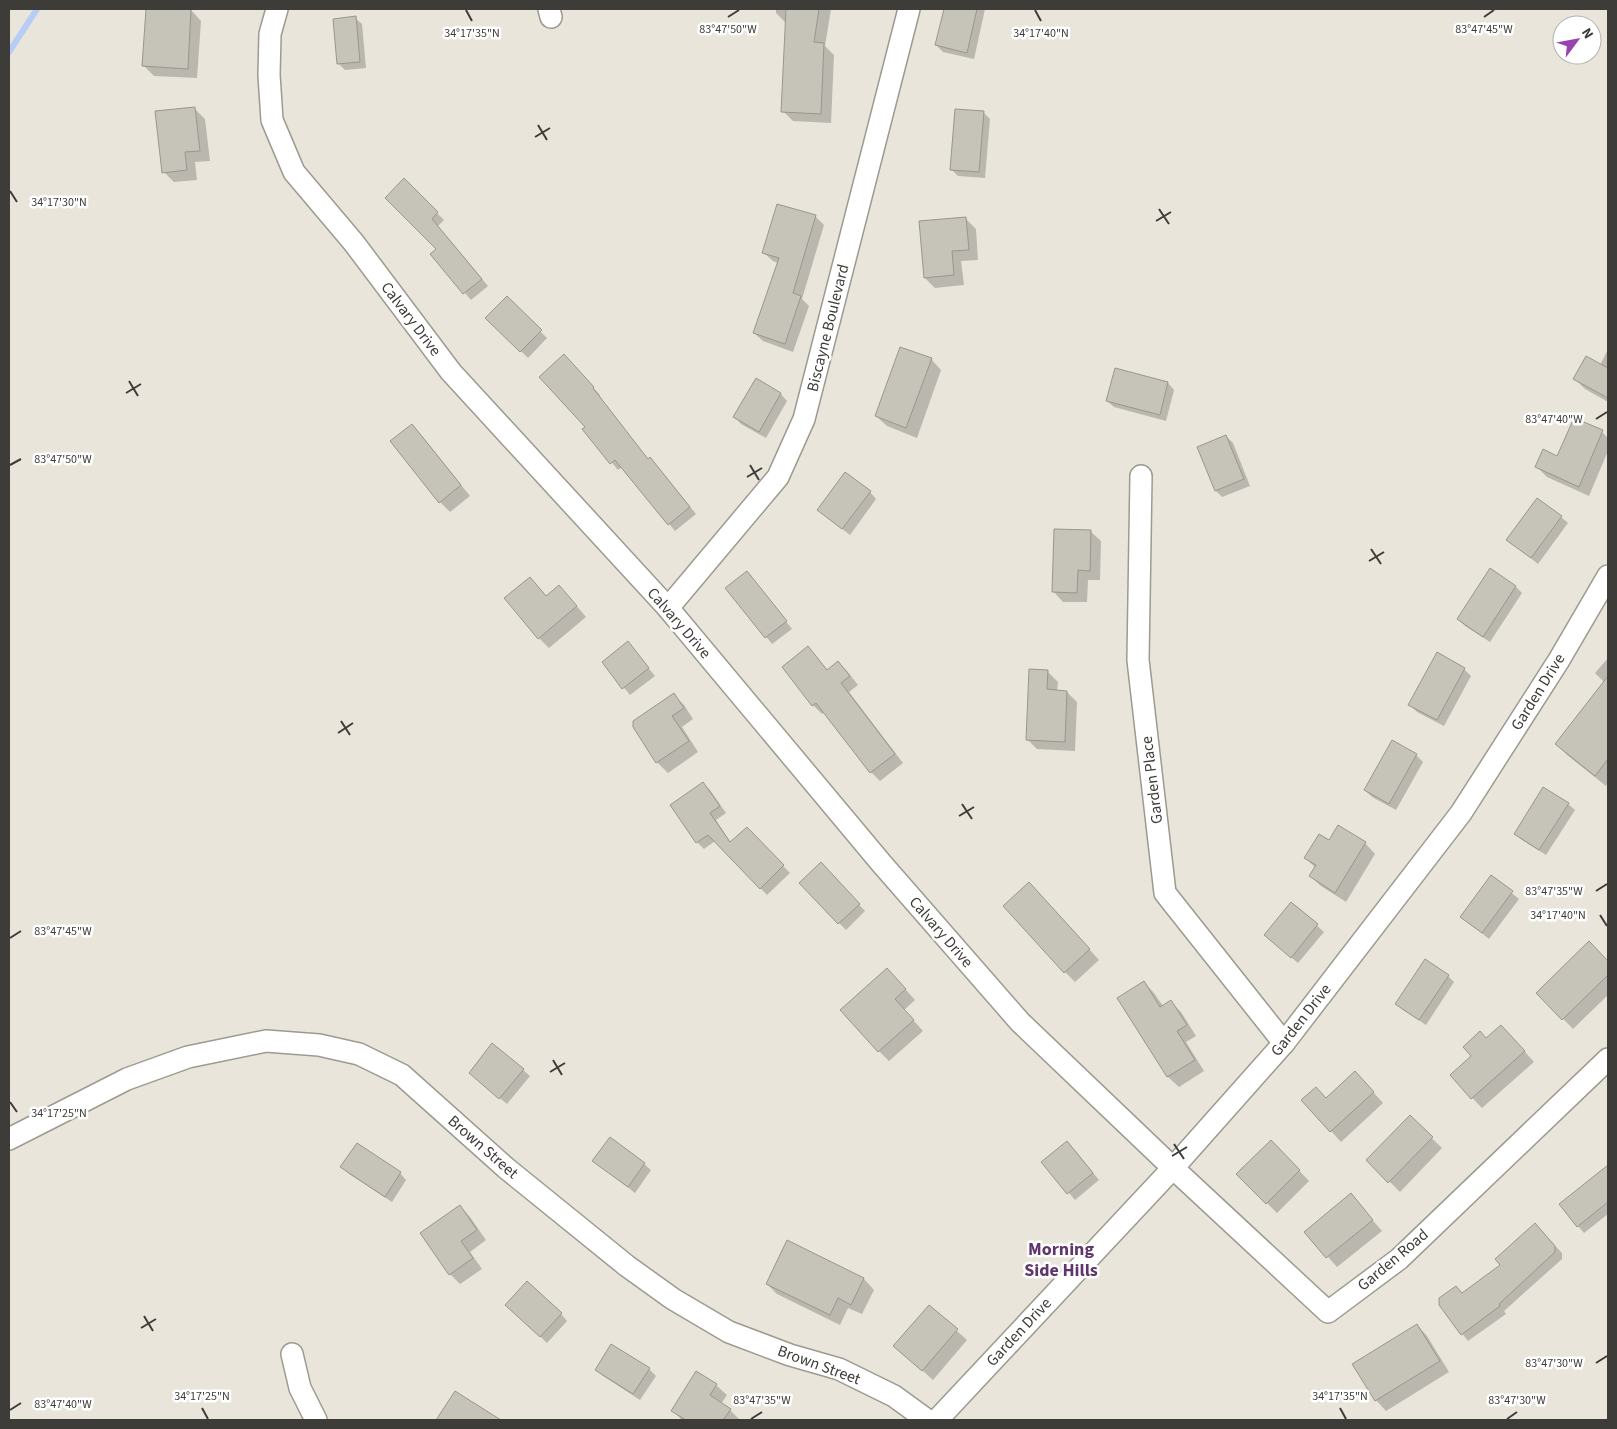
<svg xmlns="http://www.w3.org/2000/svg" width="1617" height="1429" viewBox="0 0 1617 1429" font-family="'Source Sans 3',sans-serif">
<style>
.shadow{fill:#0003}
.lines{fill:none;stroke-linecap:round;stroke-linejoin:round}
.stream{stroke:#b7cdf8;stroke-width:6}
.building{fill:#c6c3b8;stroke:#99968c}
.street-casing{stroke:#9d9a90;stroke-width:24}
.street{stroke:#fff;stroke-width:21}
.ticks{fill:none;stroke:#3e3c38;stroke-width:2}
.labels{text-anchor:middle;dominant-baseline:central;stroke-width:5;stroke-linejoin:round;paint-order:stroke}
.street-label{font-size:16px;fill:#3e3c38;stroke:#fff}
.neighbourhood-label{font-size:18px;font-weight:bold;fill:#5f356c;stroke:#fff}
.ticks-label{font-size:12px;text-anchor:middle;fill:#3e3c38;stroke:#fff;stroke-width:5;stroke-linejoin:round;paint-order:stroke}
</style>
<rect width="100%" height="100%" fill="#e9e5da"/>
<!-- shadow -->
<g class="shadow">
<path d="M147,9l44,1 10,11 -4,57 -43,-2 -11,-11z"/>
<path d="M776,9h55l-6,37 9,9 -3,68 -38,-2 -10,-10 3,-88 -10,-10z"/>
<path d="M945,9h40l-11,50 -31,-7 -7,-7z"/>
<path d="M355,18l7,6 4,44 -21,2 -7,-7z"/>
<path d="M194,108l11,11 5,42 -15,1 2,18 -23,2 -10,-10z"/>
<path d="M983,112l7,7 -5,59 -27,-2 -6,-6z"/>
<path d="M404,180l40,40 -6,6 50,60 -17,14 -39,-46 6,-5z"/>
<path d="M815,216l9,9 -22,74 7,7 -16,46 -30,-11 -9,-8 24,-70 -5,-2 -9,-8z"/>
<path d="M965,218l11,11 2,31 -17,1 3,24 -29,3 -10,-10z"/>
<path d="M507,298l40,40 -19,20 -41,-40z"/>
<path d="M1608,349v53l-23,-13 -10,-10 25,-14z"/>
<path d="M931,359l10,11 -24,68 -30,-12 -11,-10z"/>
<path d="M570,363l30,32 -1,1 49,64 8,5 40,49 -21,17 -53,-64 -4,3 -34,-41 2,-2z"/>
<path d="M756,380l25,14 6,7 -21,37 -25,-14 -6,-7z"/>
<path d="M1168,383l6,7 -8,31 -52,-14 -7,-6z"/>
<path d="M412,425l10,11 48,60 -20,16 -10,-10z"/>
<path d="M1602,432l6,6v13l-19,45 -42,-19 -10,-10z"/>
<path d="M1226,436l7,7 17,43 -28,11 -6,-6z"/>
<path d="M870,492l6,7 -26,36 -32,-25z"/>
<path d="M1561,517l7,6 -30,41 -30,-24z"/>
<path d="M1090,531l11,10 -1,39h-12l-1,22h-24l-10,-11z"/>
<path d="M530,578l17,19h22l17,20 -37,31 -10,-10z"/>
<path d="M753,579l39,50 -20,15 -45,-56z"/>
<path d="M1516,587l6,6 -32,49 -25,-16 -7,-7z"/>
<path d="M628,643l27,33 -25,19 -27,-33z"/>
<path d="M808,647l20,24 10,-8 9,8 11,14 -9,7 54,71 -23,18 -9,-9 -47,-60 -2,2 -9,-9 -30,-38z"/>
<path d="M1608,658v124l-2,4 -39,-31 -10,-11 48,-61 -10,-10z"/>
<path d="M1464,669l7,7 -27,50 -27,-14 -7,-7z"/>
<path d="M1047,671l11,11 -1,9 10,1 10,10 -2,49 -38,-2 -10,-10z"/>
<path d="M674,695l10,10 9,14 -11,8 16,25 -30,21 -11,-11 -23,-35z"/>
<path d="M1416,755l7,7 -27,48 -24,-13 -7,-7z"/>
<path d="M703,783l7,7 16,23 -10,7 15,23 15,-15 44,45 -23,22 -52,-54 -11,8 -7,-7z"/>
<path d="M1568,804l7,6 -29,45 -24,-15 -6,-6z"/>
<path d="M1338,827l27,16 10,11 -29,48 -25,-16 -11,-10 6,-8 -11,-10 24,-16z"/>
<path d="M821,864l44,47 -19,19 -45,-47z"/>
<path d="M1492,877l27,22 -30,40 -27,-22z"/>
<path d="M1039,894l60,66 -24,22 -10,-10z"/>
<path d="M1292,903l32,29 -26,31 -26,-22z"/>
<path d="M1589,943l19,19v33l-35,34 -35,-36z"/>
<path d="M1448,976l6,6 -28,43 -23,-15 -6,-6z"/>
<path d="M897,980l18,20 -11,10 19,21 -34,30 -10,-10z"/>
<path d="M1144,982l10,11 9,13 7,-5 11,11 15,24 -10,6 18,29 -25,16 -11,-10 -49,-79z"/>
<path d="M1511,1036l23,26 -52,46 -31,-32 22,-20 13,-17z"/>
<path d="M523,1070l7,6 -23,28 -30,-24z"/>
<path d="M1365,1083l18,20 -42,39 -38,-42 23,-1z"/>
<path d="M1410,1117l32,31 -42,44 -32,-32z"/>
<path d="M1271,1141l38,40 -32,32 -39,-39z"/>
<path d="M1074,1149l25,31 -24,20 -32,-38z"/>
<path d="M594,1161l50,3 7,6 -16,23z"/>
<path d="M342,1167l58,6 6,7 -14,22 -43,-28z"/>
<path d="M1607,1168l1,1v45l-24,19 -6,-7z"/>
<path d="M1351,1195l31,36 -45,36 -31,-35z"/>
<path d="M460,1206l10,11 16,23 -16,12 12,17 -22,15 -10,-10z"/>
<path d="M1542,1232l20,21v6l-58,52 2,3 -38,27 -28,-36 23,-11 39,-29z"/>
<path d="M787,1242l77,37 10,11 -12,24 -14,-6 -8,17 -63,-31 -10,-10z"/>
<path d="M929,1306l38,34 -34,40 -38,-34z"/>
<path d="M514,1311l47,3 6,7 -20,22z"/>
<path d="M1417,1325l10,11 22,36 -63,39 -10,-11 -22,-36z"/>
<path d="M649,1369l7,7 -16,24 -37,-24 -7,-6z"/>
<path d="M716,1385l11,10 -6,9 9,6 10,10h-58l-10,-10z"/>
<path d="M455,1393l43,27h-52l-6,-5z"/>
</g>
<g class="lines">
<!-- stream -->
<path class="stream" d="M9,52l28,-43"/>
</g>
<!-- building -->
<g class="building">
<path d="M146,9h45l-3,60 -46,-3z"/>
<path d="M786,9h33l-5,33 10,1 -3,71 -40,-2z"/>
<path d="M944,9h33l-10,44 -32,-8z"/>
<path d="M356,16l4,46 -23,2 -4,-45z"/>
<path d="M195,107l5,44 -15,1 2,18 -25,3 -7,-62z"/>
<path d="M955,109l29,2 -5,61 -29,-2z"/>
<path d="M404,178l34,34 -6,7 50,60 -19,15 -33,-40 6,-5 -51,-51z"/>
<path d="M777,204l39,11 -23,78 8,3 -16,48 -32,-11 26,-75 -17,-5z"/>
<path d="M966,217l3,33 -17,1 2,24 -30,3 -5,-57z"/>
<path d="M507,296l35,34 -22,22 -35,-34z"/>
<path d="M900,347l32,11 -26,70 -31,-12z"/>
<path d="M564,354l30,33 -1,1 55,71 2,-2 40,50 -22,18 -53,-65 -5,4 -28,-35 3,-2 -46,-50z"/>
<path d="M1586,356l22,12v30l-35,-19z"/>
<path d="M1115,368l53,14 -8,33 -54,-14z"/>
<path d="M756,378l25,15 -22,39 -26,-15z"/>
<path d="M1574,418l29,12 -24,57 -44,-20 8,-18 14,7z"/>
<path d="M412,424l49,61 -22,18 -49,-62z"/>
<path d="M1226,435l18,44 -29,12 -18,-44z"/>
<path d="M845,472l26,19 -29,38 -25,-19z"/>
<path d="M1537,498l25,18 -31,42 -25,-18z"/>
<path d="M1054,529l37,1 -1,41 -12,-1 -1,23 -25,-1z"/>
<path d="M1490,568l26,18 -33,51 -26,-18z"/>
<path d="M747,571l40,50 -22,17 -40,-50z"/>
<path d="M530,577l16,19 13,-11 18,21 -39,33 -34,-41z"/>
<path d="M628,641l21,27 -27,21 -20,-27z"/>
<path d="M808,646l19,24 11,-9 12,15 -9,7 54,71 -25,19 -54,-70 -4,3 -30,-39z"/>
<path d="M1437,652l28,16 -28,52 -29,-15z"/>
<path d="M1029,669l19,1 -1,19 20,2 -2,51 -39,-2z"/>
<path d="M1608,676v83l-13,17 -40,-32z"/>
<path d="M674,693l10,15 -12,8 17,25 -33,22 -23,-36v-6z"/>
<path d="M1392,740l25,14 -28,50 -25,-14z"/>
<path d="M703,782l17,24 -10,7 20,29 17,-15 37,38 -24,24 -52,-54 -12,8 -26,-38z"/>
<path d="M1543,787l26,16 -30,47 -25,-16z"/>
<path d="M1338,825l28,17 -31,51 -26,-17 7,-11 -12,-7 15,-24 10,6z"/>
<path d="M821,862l39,42 -22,20 -39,-41z"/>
<path d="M1491,875l22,16 -31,42 -22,-16z"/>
<path d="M1029,882l61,67 -26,24 -61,-67z"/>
<path d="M1291,902l27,22 -27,34 -27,-23z"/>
<path d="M1589,941l19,20v14l-46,45 -26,-27z"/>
<path d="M1425,959l24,16 -30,45 -24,-16z"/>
<path d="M887,968l19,21 -11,10 19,21 -36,32 -38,-42z"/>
<path d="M1144,981l16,26 11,-7 16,25 -10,6 18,29 -28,17 -50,-79z"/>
<path d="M1501,1025l24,26 -54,48 -21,-24 21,-19 -8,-9 17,-16 6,7z"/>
<path d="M492,1043l32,26 -25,30 -30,-26z"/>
<path d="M1355,1071l19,21 -44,40 -29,-32 15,-13 10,11z"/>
<path d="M1410,1115l23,22 -45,46 -22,-23z"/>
<path d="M610,1137l35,26 -17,24 -36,-26z"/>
<path d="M1271,1140l29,30 -34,34 -30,-30z"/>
<path d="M1067,1141l26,32 -26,21 -26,-32z"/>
<path d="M357,1143l44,29 -16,25 -45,-30z"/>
<path d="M1608,1165v37l-31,25 -18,-23z"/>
<path d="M1351,1193l22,27 -47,38 -22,-26z"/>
<path d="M460,1205l17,25 -16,11 12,17 -24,17 -29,-42z"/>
<path d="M1535,1223l20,23v6l-56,52 1,2 -39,29 -22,-30v-7l17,-12 6,7 38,-28 -5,-6z"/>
<path d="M787,1240l77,38 -13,27 -13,-7 -8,17 -64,-31z"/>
<path d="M527,1281l35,32 -22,24 -35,-32z"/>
<path d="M929,1305l29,24 -36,42 -29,-25z"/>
<path d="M1417,1324l23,37 -65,40 -23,-37z"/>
<path d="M611,1344l39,24 -17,26 -38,-24z"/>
<path d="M696,1371l21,13 -7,11 21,14 -8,11h-37l-15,-9z"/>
<path d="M455,1391l46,29h-65z"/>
</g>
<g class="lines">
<defs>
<g id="street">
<path d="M277,9l-7,25 -1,41 3,45 22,52 60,71 97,129 217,236 214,256 138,158 153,146 155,144 71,-53 209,-200"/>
<path d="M549,9l2,8"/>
<path d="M1141,476l-3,184 27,233 119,150"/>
<path d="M668,608l110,-131 26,-58 105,-410"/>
<path d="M9,1139l118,-60 61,-22 78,-16 53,4 40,9 43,21 104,93 121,98 46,33 56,33 61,23 49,14 55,27 33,24"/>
<path d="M292,1354l8,34 16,32"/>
<path d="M937,1420l236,-252 111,-125 177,-230 98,-153 49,-84"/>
</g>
</defs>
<!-- street casing -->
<use href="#street" class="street-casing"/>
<!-- street -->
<use href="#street" class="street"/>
</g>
<!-- ticks -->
<path class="ticks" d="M466,10l6,11M1035,10l6,11M728,17l11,-7M1484,17l10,-7M538,125l9,15M535,137l15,-9M10,191l7,11M1159,209l10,15M1156,221l15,-9M129,381l9,15M126,393l15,-9M1596,419l11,-7M10,465l11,-6M750,465l9,15M747,477l15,-9M1371,549l10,15M1369,561l15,-9M341,721l9,14M338,733l15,-10M962,804l10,15M959,816l15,-9M1596,891l11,-7M1600,915l7,11M10,938l11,-7M553,1060l9,15M550,1072l15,-9M10,1102l7,10M1174,1144l10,15M1172,1156l15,-9M144,1316l9,15M141,1328l15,-9M1596,1363l11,-7M202,1408l6,11M1340,1408l6,11M10,1410l11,-7M751,1419l11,-7M1507,1419l10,-7"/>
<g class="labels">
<!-- street labels -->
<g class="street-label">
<text transform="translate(411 319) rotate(53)">Calvary Drive</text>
<text transform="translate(828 328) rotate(-76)">Biscayne Boulevard</text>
<text transform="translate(679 623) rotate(49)">Calvary Drive</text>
<text transform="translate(1538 692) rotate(-58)">Garden Drive</text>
<text transform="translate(1152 780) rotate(-97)">Garden Place</text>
<text transform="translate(941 932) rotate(49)">Calvary Drive</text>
<text transform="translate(1301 1020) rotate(-52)">Garden Drive</text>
<text transform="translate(483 1147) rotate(41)">Brown Street</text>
<text transform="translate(1393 1260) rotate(-40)">Garden Road</text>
<text transform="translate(1019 1332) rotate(-47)">Garden Drive</text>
<text transform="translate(819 1365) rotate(20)">Brown Street</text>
</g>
<!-- neighbourhood labels -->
<g class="neighbourhood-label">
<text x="1061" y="1249">Morning<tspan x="1061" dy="21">Side Hills</tspan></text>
</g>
</g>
<g class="ticks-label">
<text x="728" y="33">83°47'50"W</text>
<text x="1484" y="33">83°47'45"W</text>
<text x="472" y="37">34°17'35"N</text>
<text x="1041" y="37">34°17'40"N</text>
<text x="59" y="206">34°17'30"N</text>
<text x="1554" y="423">83°47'40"W</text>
<text x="63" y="463">83°47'50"W</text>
<text x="1554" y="895">83°47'35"W</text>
<text x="1558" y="919">34°17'40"N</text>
<text x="63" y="935">83°47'45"W</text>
<text x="59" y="1117">34°17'25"N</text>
<text x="1554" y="1367">83°47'30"W</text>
<text x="202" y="1400">34°17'25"N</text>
<text x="1340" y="1400">34°17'35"N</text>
<text x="762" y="1404">83°47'35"W</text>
<text x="1517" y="1404">83°47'30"W</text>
<text x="63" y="1408">83°47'40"W</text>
</g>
<!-- border -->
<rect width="1617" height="1429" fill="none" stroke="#3e3c38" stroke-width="20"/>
<!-- north arrow -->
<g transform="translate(1577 40) rotate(58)"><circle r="24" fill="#ffffff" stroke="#b2b1af"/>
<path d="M0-4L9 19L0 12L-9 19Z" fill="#9843b0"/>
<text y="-8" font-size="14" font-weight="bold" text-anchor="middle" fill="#3e3c38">N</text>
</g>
</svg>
